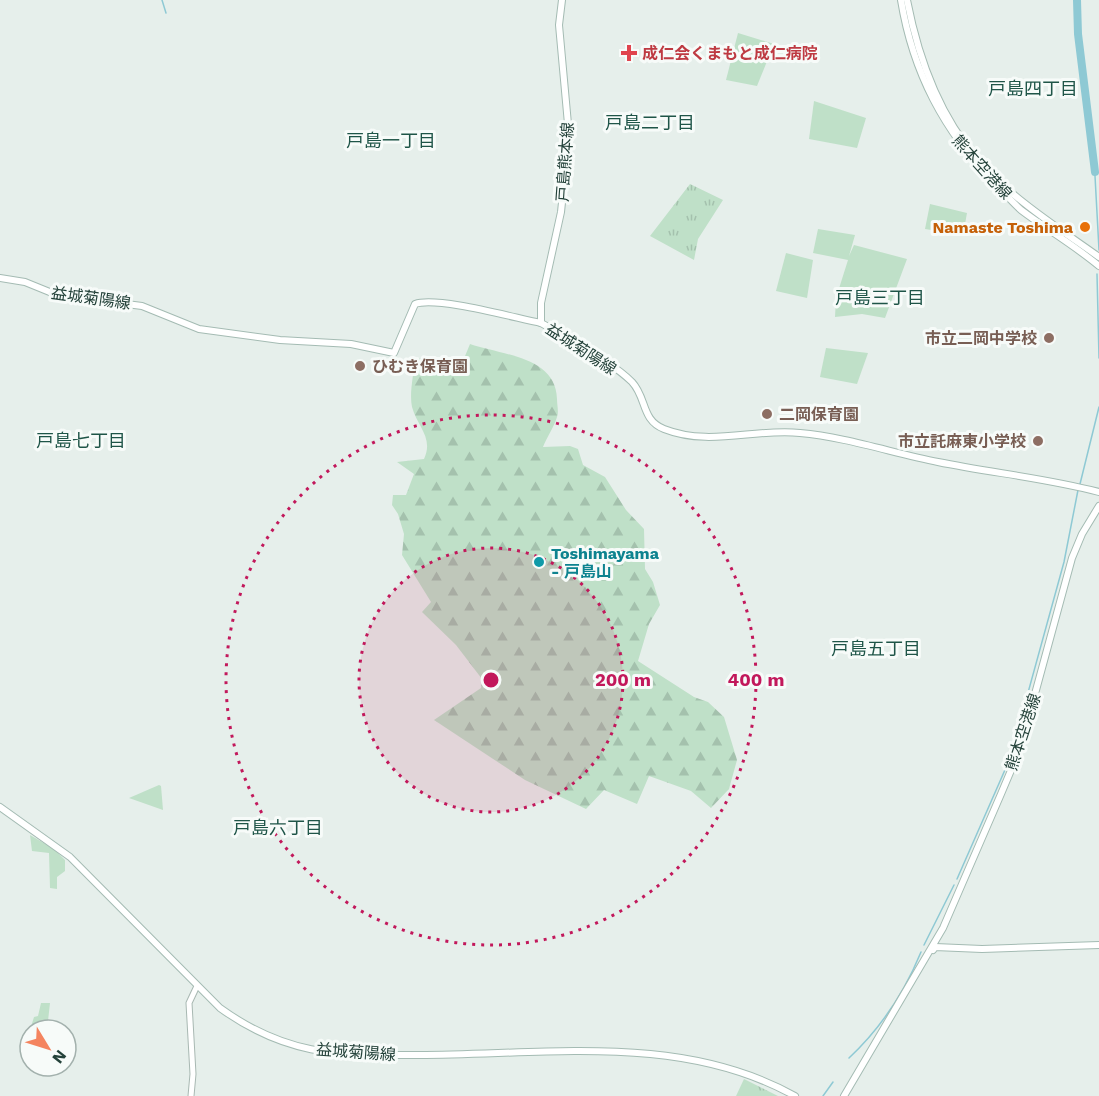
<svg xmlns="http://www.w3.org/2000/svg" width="1099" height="1096" viewBox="0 0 1099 1096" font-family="'Work Sans','Noto Sans JP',sans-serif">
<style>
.grass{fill:#bfe0c8}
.forest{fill:url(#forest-firs)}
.park{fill:url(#park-tufts)}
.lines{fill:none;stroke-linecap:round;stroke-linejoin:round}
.stream{stroke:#8ec9d4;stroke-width:1.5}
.river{stroke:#8ec9d4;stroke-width:8}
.tertiary-casing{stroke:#a8b8b2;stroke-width:7}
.secondary-casing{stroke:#a4bbb3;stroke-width:8}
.tertiary{stroke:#fff;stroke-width:5}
.secondary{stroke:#fff;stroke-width:6}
.ring{fill:none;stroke:#c2185b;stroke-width:3;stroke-dasharray:3 6}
.health-dot{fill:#e0444e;stroke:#f7fbf9;stroke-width:2}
.food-dot{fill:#e8710a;stroke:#f7fbf9;stroke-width:2}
.education-dot{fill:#8d6e63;stroke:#f7fbf9;stroke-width:2}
.culture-dot{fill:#0f9aa8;stroke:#f7fbf9;stroke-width:2}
.labels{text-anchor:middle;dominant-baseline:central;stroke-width:6;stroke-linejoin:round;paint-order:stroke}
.health-label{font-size:16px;font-weight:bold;fill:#be3a42;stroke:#f7fbf9;text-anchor:start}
.street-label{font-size:16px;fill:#24423a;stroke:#f7fbf9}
.food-label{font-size:16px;font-weight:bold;fill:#c56008;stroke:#f7fbf9;text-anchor:end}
.education-label{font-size:16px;font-weight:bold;fill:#785e54;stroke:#f7fbf9;text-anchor:end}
.culture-label{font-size:16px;font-weight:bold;fill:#0d838f;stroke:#f7fbf9;text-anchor:start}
.neighbourhood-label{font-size:18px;fill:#1f5548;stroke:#f7fbf9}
.centre{fill:#c2185b;stroke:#f7fbf9;stroke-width:3}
.ring-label{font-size:18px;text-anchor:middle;font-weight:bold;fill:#c2185b;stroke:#f7fbf9;stroke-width:6;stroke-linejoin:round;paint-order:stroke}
</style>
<defs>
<pattern id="forest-firs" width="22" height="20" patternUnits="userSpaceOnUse" patternTransform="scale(1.5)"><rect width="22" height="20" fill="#bfe0c8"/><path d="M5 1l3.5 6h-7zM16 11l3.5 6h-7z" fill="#a4c1ad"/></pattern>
<pattern id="park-tufts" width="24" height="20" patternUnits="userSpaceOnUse" patternTransform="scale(1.5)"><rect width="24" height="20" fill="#bfe0c8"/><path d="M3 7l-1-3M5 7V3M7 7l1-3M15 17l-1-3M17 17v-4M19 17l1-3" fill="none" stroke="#a4c1ad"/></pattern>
</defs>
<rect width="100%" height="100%" fill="#e6efeb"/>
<!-- grass -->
<g class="grass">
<path d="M738,33l36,11 -17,42 -31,-6z"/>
<path d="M814,101l52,17 -9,30 -48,-9z"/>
<path d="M930,204l37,9 -4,22 -38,-6z"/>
<path d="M818,229l37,6 -6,21 5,-11 53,14 -22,59 -23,-4 -27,3 1,-19 12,-38 -35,-7z"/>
<path d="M786,253l27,7 -6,38 -31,-7z"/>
<path d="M826,348l42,5 -11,31 -37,-7z"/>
<path d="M159,785l2,1 2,24 -34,-12z"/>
<path d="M30,835l24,14 11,11v11l-8,6v12l-7,-1 -1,-35 -17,-2z"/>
</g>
<!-- forest -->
<g class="forest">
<path d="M470,344c31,11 86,12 87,55 0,6 2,13 0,18 -3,10 -10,20 -14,30l27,-1 8,3 5,16 22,12 21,33 18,19 1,40 8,13 7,23 -11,19 -11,37 56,36 14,5 16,15 13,43 -8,29 -18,19 -20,-17 -42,-15 -12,28 -33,-14 -18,19 -61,-29 -91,-60 47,-32 1,-9 -26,-34 -34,-33 9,-10 -29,-47 2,-21 -6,-20 -6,-9 1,-10h13l8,-21 -17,-12 27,-3c10,-21 -7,-33 -12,-52 -3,-14 2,-34 3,-48l17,-2 26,16z"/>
<path d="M41,1003h9l-3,27h-17v17l-5,-1 9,-29 4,-1z"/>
</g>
<!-- park -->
<g class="park">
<path d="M690,184l33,16 -25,39 -4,21 -44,-24z"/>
<path d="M744,1079l34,17h-42z"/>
</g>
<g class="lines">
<!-- stream -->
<g class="stream">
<path d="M162,0l4,13"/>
<path d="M1095,176l4,74"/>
<path d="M1097,274l2,84"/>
<path d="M1080,484l19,-77"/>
<path d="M1010,758l54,-196 14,-72"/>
<path d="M957,879l51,-116"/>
<path d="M924,945l30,-60"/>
<path d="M849,1058c31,-29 56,-67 72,-106"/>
<path d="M823,1096l10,-14"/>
</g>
<!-- river -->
<path class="river" d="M1077,0l1,34 17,138"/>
<defs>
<path id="tertiary" d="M191,1096l2,-22 -4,-71 8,-17"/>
<g id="secondary">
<path d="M901,0c12,73 43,131 94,184 9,8 17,18 26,26 25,19 53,35 78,56"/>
<path d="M907,0c11,57 31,114 70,159 34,39 80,68 122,98"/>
<path d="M0,278l25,4 32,13 85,11 57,23 81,11 71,4 43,9 21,-49c22,-8 100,14 126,19l11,6c25,16 60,33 80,53 15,16 9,38 32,47 46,18 90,-1 136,4 45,4 93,20 138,29 54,11 108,16 161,30"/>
<path d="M541,323v-20l20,-91 8,-77 -10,-110 3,-25"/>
<path d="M0,807l70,50 150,151c68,49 118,47 199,47 125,0 261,-23 376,41"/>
<path d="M933,950l2,-3 47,2 117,-4"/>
<path d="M844,1096l99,-168 58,-134 19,-45 52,-191 10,-24 17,-28"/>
</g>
</defs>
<!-- tertiary casing -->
<use href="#tertiary" class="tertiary-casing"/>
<!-- secondary casing -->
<use href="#secondary" class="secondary-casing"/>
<!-- tertiary -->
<use href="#tertiary" class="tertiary"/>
<!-- secondary -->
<use href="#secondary" class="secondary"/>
</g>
<!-- distance rings -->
<circle cx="491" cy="680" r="132" fill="#c2185b" fill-opacity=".12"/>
<g class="ring">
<circle cx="491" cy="680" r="132"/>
<circle cx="491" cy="680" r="265"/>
</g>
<!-- markers -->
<path class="health-dot" d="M626 44h6v6h6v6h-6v6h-6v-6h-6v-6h6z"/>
<circle class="food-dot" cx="1085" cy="227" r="6"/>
<g class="education-dot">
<circle cx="1049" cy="338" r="6"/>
<circle cx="360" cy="366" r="6"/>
<circle cx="767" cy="414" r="6"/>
<circle cx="1038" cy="441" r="6"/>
</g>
<circle class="culture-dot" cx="539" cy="562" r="6"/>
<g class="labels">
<!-- health labels -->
<g class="health-label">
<text x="642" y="53">成仁会くまもと成仁病院</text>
</g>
<!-- street labels -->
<g class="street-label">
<text transform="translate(565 162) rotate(-86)">戸島熊本線</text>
<text transform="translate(982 167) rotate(48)">熊本空港線</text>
<text transform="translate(91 298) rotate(8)">益城菊陽線</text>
<text transform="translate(581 349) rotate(33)">益城菊陽線</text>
<text transform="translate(1023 732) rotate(-72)">熊本空港線</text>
<text transform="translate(356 1052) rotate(4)">益城菊陽線</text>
</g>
<!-- food labels -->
<g class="food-label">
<text x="1073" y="227">Namaste Toshima</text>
</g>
<!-- education labels -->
<g class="education-label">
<text x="1037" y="338">市立二岡中学校</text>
<text x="372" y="366" text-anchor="start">ひむき保育園</text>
<text x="779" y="414" text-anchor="start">二岡保育園</text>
<text x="1026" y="441">市立託麻東小学校</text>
</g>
<!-- culture labels -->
<g class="culture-label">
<text x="551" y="553">Toshimayama<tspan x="551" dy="18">- 戸島山</tspan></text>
</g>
<!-- neighbourhood labels -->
<g class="neighbourhood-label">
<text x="1033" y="88">戸島四丁目</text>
<text x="650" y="122">戸島二丁目</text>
<text x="391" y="140">戸島一丁目</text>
<text x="880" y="297">戸島三丁目</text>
<text x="81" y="440">戸島七丁目</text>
<text x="876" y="648">戸島五丁目</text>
<text x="278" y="827">戸島六丁目</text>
</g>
</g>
<circle cx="491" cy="680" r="9" class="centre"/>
<g class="ring-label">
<text x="623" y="686">200 m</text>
<text x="756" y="686">400 m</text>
</g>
<!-- north arrow -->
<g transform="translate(48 1048) rotate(128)"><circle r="28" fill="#f7fbf9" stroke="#a3b1ad" stroke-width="1.5"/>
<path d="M0-4.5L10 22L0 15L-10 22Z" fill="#f4845f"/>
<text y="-9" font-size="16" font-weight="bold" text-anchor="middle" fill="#24423a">N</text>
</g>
</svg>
